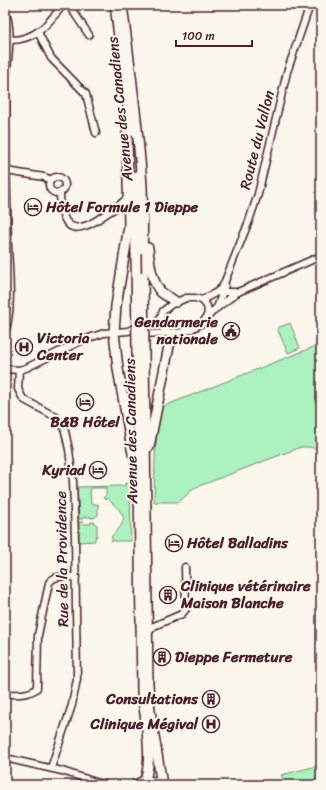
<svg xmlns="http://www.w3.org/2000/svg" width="326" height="790" viewBox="0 0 326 790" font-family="Sriracha,sans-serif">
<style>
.green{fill:#abf2be;stroke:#7a8874}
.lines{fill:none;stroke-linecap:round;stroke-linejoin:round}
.street-casing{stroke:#4a1f2b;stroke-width:9}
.primary-casing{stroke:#4a1f2b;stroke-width:12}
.street{stroke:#fbf7ec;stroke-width:6}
.primary{stroke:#fbf7ec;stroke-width:9}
.primary-bridge-casing{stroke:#4a1f2b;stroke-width:12;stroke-linecap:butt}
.primary-bridge{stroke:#fbf7ec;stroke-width:9}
.labels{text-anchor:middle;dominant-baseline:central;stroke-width:4;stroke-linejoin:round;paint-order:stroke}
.street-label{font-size:15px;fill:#4a1f2b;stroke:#fbf7ec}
.poi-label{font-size:15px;font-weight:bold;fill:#4a1f2b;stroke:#fbf7ec;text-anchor:start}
</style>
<rect width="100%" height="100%" fill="#fbf7ec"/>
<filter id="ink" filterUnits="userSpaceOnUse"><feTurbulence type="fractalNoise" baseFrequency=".025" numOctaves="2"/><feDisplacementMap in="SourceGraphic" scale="8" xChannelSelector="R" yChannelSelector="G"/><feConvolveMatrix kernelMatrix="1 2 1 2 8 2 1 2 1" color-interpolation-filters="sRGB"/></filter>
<g filter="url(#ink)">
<!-- green -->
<g class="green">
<path d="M290,323l10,25 -12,5 -11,-25z"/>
<path d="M321,344v106l-12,-3h-8l-107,41 -15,14h-25l1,-47 4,-47z"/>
<path d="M125,483l5,1 1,57h-20l2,-1 -2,-3c20,-20 14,-21 -4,-39l-2,2 -2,-2 3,-3v-7h-16l1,16h7v11l-4,3h-3v-1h-7l-1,2h-4l-2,-32 48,-1z"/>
<path d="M79,522h4l1,2h7v-2h3l3,3v11l-2,2v3l-16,1z"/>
<path d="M321,765v20h-35l-5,-10z"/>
</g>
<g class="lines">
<defs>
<g id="street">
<path d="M69,5l20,30"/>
<path d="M5,10c9,23 2,49 1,73 -1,55 1,109 2,164 1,22 5,66 -3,85"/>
<path d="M38,32l13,26 35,36 10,39"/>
<path d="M10,40c26,0 38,-16 53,-35"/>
<path d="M6,171l38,6 7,3"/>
<circle cx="57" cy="185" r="8"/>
<path d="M60,192c0,12 2,40 21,35 8,-1 18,-8 25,-13 8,-5 16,-10 22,-17"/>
<path d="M219,292h19"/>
<path d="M202,300l15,-8 6,-6 26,-65 9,-27 29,-122 23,-67"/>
<path d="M217,308l8,-23"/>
<path d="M205,320l3,-7 -1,-7 -5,-6 -7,-2h-9l-14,6 -9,7 -3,8 3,8 7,6h8l12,-3 12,-7 5,-5 7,-8 24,-18 83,-36"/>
<path d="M141,334l29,-1"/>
<path d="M5,369l14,1 7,-2 57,-28 21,-7 24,-2 6,-3 16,-1 5,-2 5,-6"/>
<path d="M19,370l-1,19 5,10 33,18 6,7 3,7 4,19 4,31 2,57 2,141 -5,26 -21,63"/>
<path d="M148,633l6,-7 28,-12 4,-5 -1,-42"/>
<path d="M5,694c11,0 23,2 32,-6l1,-53 11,-52c5,-9 18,-6 27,-6"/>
<path d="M5,758l57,13 43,14"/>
</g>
<g id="primary">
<path d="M115,5l16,126"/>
<path d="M122,5c8,60 16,120 20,181 1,30 0,61 1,91"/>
<path d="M131,126l-4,8 2,92 -13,80 -2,26 4,37 15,85"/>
<path d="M134,176l2,77"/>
<path d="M148,248c1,13 3,32 12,43 4,4 11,7 16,11"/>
<path d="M137,349l5,342c2,20 13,76 1,91"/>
<path d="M144,349l4,335 2,27 12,74"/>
<path d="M149,447l20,-101 5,-13"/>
<path d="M136,785c8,-5 16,-5 25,0"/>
</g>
</defs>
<!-- street casing -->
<use href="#street" class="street-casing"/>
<!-- primary casing -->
<use href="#primary" class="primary-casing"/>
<!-- street -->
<use href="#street" class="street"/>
<!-- primary -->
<use href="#primary" class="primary"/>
<defs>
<g id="primary-bridge">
<path d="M136,253l1,96"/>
<path d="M143,277l1,72"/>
</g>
</defs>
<!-- primary-bridge casing -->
<use href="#primary-bridge" class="primary-bridge-casing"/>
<!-- primary-bridge -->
<use href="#primary-bridge" class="primary-bridge"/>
</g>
</g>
<!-- icons -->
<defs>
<symbol id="hotel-ring" viewBox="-11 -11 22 22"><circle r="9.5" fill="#fbf7ec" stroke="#4a1f2b" stroke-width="1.5"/><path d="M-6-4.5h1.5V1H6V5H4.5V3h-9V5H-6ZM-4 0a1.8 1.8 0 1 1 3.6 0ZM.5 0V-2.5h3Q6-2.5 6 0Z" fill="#4a1f2b"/></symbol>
<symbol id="civic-ring" viewBox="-11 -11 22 22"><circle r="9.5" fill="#fbf7ec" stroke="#4a1f2b" stroke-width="1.5"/><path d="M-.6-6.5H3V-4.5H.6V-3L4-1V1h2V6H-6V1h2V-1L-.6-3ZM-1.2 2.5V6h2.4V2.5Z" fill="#4a1f2b"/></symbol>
<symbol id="hospital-ring" viewBox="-11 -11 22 22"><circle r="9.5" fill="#fbf7ec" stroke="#4a1f2b" stroke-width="1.5"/><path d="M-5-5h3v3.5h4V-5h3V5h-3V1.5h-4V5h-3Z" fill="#4a1f2b"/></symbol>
<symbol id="building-ring" viewBox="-11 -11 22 22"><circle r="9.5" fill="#fbf7ec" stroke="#4a1f2b" stroke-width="1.5"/><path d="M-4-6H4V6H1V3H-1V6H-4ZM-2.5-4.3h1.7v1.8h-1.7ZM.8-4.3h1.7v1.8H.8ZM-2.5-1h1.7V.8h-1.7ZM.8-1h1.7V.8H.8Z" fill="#4a1f2b"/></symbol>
</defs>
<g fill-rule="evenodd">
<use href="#hotel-ring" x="23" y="197" width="20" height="20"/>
<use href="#civic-ring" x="221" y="321" width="20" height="20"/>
<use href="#hospital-ring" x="14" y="337" width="20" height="20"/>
<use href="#hotel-ring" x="75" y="392" width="20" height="20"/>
<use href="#hotel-ring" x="88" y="460" width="20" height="20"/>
<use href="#hotel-ring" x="164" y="533" width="20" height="20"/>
<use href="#building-ring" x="158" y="585" width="20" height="20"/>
<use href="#building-ring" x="152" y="647" width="20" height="20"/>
<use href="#building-ring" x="201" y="689" width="20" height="20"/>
<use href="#hospital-ring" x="201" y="714" width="20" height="20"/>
</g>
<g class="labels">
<!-- street labels -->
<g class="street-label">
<text transform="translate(120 109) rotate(-96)">Avenue des Canadiens</text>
<text transform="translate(257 140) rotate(-76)">Route du Vallon</text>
<text transform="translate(131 431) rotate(-91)">Avenue des Canadiens</text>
<text transform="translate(62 559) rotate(-91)">Rue de la Providence</text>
</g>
<!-- poi labels -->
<g class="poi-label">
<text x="46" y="207">Hôtel Formule 1 Dieppe</text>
<text x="218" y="322" text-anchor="end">Gendarmerie<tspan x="218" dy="17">nationale</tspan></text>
<text x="37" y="338">Victoria<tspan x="37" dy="17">Center</tspan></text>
<text x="85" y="422" text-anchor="middle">B&amp;B Hôtel</text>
<text x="85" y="470" text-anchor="end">Kyriad</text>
<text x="187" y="543">Hôtel Balladins</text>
<text x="181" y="586">Clinique vétérinaire<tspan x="181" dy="17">Maison Blanche</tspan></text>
<text x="175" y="657">Dieppe Fermeture</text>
<text x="198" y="699" text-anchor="end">Consultations</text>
<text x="198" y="724" text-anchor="end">Clinique Mégival</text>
</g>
</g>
<!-- margin -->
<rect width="326" height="790" fill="none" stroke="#fbf7ec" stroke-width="20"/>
<rect x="10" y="10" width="306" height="770" fill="none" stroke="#4a1f2b" stroke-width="1.5" filter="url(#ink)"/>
<!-- scale -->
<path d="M176 40v6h76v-6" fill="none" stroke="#4a1f2b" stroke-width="2"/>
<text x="182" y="40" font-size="12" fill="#4a1f2b" stroke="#fbf7ec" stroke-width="3" paint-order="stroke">100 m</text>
</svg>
